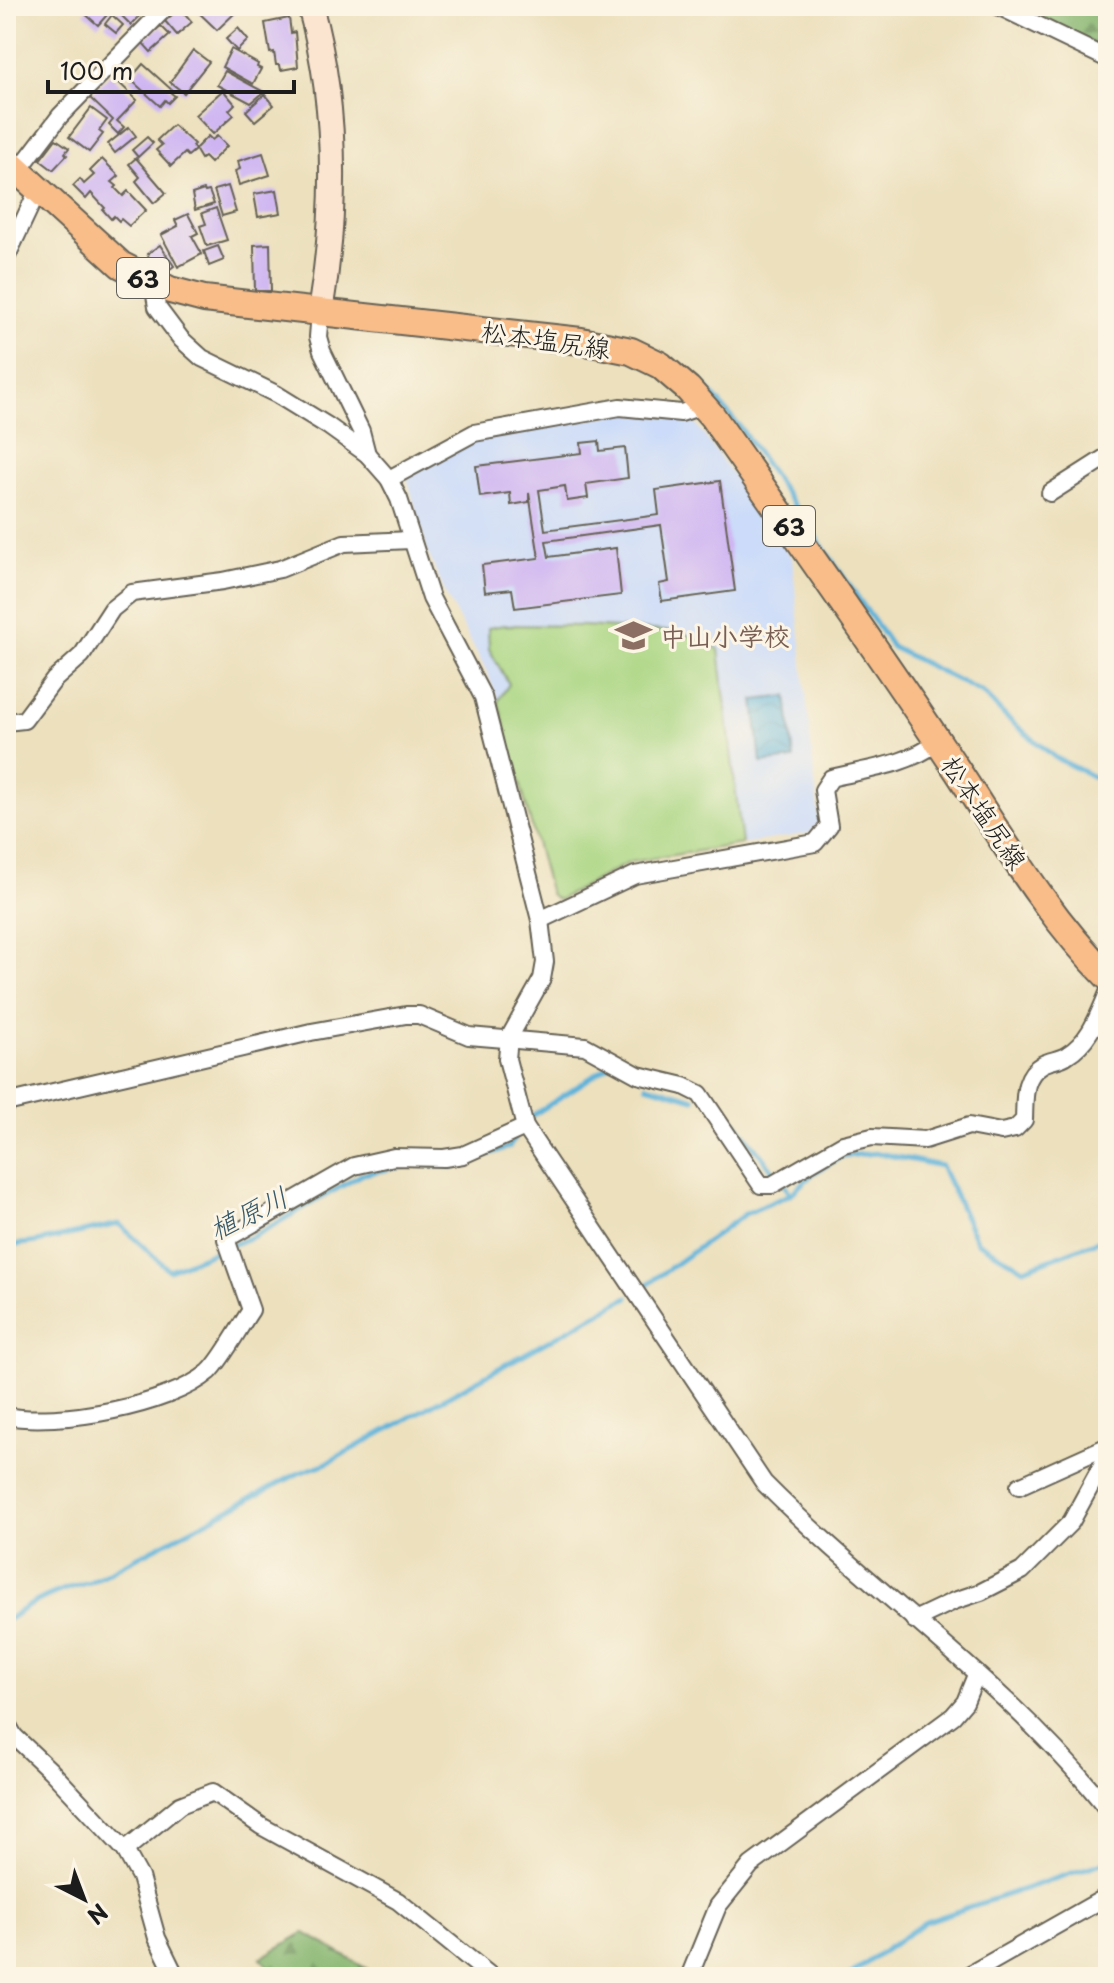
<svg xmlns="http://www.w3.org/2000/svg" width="1114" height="1983" viewBox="0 0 1114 1983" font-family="'Playpen Sans','Klee One',sans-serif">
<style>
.built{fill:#cbdbf9}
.forest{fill:url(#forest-firs);stroke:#516946;stroke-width:2}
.green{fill:#a9d581;stroke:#62784e;stroke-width:2}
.water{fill:url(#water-waves);stroke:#3c677a;stroke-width:2}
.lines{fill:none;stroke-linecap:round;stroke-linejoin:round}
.stream{stroke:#5db2d9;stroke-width:5}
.building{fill:#cdb4f3}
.street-casing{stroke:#656154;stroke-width:20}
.secondary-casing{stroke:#656154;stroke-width:28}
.primary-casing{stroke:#656154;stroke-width:30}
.street{stroke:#fff;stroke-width:16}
.secondary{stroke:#fce5d0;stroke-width:24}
.primary{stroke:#f8bd89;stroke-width:26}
.labels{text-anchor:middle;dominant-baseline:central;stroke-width:6;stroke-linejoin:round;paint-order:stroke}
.shield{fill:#fcf5e5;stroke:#5f5d58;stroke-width:2}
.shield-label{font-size:24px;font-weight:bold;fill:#1c1c1c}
.street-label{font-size:26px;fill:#1c1c1c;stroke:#fcf5e5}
.education-label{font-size:26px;font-weight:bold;fill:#785e54;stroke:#fcf5e5;text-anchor:start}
.water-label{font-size:28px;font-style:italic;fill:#365868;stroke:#fcf5e5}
</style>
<defs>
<pattern id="forest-firs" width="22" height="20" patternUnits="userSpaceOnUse" patternTransform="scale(2)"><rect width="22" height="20" fill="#86b66f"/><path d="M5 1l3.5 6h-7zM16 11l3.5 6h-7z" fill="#6d935a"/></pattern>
<pattern id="water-waves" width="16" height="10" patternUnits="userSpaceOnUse" patternTransform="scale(2)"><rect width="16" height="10" fill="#5db2d9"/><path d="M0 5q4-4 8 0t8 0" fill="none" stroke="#5098ba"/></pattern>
</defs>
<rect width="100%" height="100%" fill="#fcf5e5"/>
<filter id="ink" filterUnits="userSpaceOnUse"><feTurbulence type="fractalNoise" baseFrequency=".0125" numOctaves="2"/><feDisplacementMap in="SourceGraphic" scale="16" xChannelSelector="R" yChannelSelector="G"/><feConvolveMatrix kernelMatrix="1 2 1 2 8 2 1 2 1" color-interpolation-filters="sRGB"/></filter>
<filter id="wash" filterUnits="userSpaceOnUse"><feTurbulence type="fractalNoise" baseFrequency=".006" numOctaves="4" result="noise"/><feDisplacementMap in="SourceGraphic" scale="32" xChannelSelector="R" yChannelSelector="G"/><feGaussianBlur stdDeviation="1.8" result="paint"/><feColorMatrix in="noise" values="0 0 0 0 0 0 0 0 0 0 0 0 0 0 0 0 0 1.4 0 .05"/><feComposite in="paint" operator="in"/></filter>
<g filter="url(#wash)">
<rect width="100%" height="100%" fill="#ece0bd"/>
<!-- built -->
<path class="built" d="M623,413l70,7 99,138 27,264 -9,11 -180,29 -72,38 -8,-6 -52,-193 -10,-27 -41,-77 -19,-44 -22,-79 65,-34z"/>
<!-- forest -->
<g class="forest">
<path d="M1021,6h87v45l-12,-6z"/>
<path d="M304,1933h1l76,44h-104l-16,-19z"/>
</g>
<!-- green -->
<path class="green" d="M504,625l80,1 97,6 38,17 23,195 -112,18 -72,38 -8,-6 -52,-193 11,-17 -20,-35 -1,-21z"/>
<!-- water -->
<path class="water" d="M787,696l7,63 -33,4 -7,-63z"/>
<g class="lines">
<!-- stream -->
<g class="stream">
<path d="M699,379l40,47 153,221 91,46 24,25 49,40 52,26"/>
<path d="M647,1085l47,14"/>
<path d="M712,1103l10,2 69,89"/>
<path d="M532,1116l78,-51"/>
<path d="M419,1165l34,2 56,-20 5,-7"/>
<path d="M6,1246l31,-4 82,-18 50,46 85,-34 109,-62 46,-9"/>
<path d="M645,1286l100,-72 46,-20 24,-22 27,-16 36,-3 63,13 36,76 47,27 84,-32"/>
<path d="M6,1621c25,-19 53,-32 84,-39l209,-109 28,-10 301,-166"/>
<path d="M847,1977l78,-55 183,-61"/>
</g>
</g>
<g id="blocks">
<!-- building -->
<g class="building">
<path d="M90,6h25l-17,19 -14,-12z"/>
<path d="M119,6h13l9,9 -10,10 -16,-16z"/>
<path d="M192,6h39l5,6 -19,18z"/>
<path d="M180,8l12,14 -15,13 -12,-14z"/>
<path d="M112,15l11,10 -7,8 -11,-9z"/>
<path d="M289,18l2,15 4,-1 3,35 -17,3 -1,-5h-4l-2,-13 -4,1 -5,-30z"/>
<path d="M161,26l9,9 -19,17 -10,-11z"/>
<path d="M238,28l10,12 -11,11 -11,-12z"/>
<path d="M231,49l27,15 -1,3 4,2 -8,15 -31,-17z"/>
<path d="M193,50l16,12 -25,31 -14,-11z"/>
<path d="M143,64l30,27 -2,2 4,3 -7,7 -3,-3 -5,6 -30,-27z"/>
<path d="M225,71l39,21 -13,11 -34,-18z"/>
<path d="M110,74l27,26 -20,21 7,6 -6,7 -9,-9 4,-5 -24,-23z"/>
<path d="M223,90l12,14 -6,6 5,5 -21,19 -18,-19z"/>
<path d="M265,94l9,11 -19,16 -9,-10z"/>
<path d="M91,108l16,12 -8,11 4,3 -14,18 -20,-15z"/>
<path d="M173,125l21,19 -2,2 3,4 -7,6 -3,-3 -14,13 -15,-16 6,-5 -5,-5z"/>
<path d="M129,127l7,9 -21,17 -7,-9z"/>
<path d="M208,136l4,4 5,-4 10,10 -17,17 -6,-6 -3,2 -6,-10z"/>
<path d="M147,137l6,6 -15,14 -6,-7z"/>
<path d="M56,139l13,9 -4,5 2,2 -14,15 -13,-10z"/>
<path d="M263,153l7,22 -31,10 -4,-14 5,-2 -2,-8z"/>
<path d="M136,158l30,35 -12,10 -18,-22 4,-4 -11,-13z"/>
<path d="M102,159l17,17 -7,6 5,4 -2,2 8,8 5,-5 18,19 -17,16 -8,-7 -2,2 -5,-5 -3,3 -8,-9 2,-2 -14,-15 -5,6 -13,-13 7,-7 4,5 10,-9 -4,-4z"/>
<path d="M228,186l8,26 -14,4 -8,-26z"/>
<path d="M204,190l1,2 4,-1 5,13 -19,6 -3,-16z"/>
<path d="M277,190l4,23 -23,4 -4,-23z"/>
<path d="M216,208l11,32 -20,6 -7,-20 6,-2 -4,-11z"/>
<path d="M188,214l10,19 -6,3 10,18 -24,13 -17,-32 17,-9 -3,-6z"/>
<path d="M270,244l1,47h-16l-1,-46z"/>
<path d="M160,245l14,21 -8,6 -7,-12 -6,4 -6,-10z"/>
<path d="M218,246l6,14 -15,6 -5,-15z"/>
<path d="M599,441l1,10 25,-3 3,30 -42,6 2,14 -21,3 -2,-15 -26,4 6,40 114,-15 -3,-25 64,-9 15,110 -73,10 -3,-17 10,-2 -8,-57 -115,16 3,16 67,-9 5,47 -106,13 -3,-19 -27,3 -3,-27 57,-7 -10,-65v9l-18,3 -1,-12 -30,4 -4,-31 106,-13 -1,-10z"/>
</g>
</g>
</g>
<g filter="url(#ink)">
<use href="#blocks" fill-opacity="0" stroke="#656154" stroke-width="2"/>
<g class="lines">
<defs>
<g id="street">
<path d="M998,6l110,53"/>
<path d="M19,170l41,-54 107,-110"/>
<path d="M6,258l33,-70"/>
<path d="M153,283l4,24 24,32 21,19 74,36 52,32 39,28 22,25 10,20 32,99 52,99 57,223 5,42 -3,17 -33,59 -2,21 18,68 239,356c111,112 247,203 344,327"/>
<path d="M320,312l-2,25 4,14 39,80 6,23"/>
<path d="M389,479l85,-46 146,-26 61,6 21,-7"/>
<path d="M1050,493l58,-37"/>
<path d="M6,722l18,-2 30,-40 28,-25 30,-46 20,-16 91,-12 57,-12 64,-26 67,-3"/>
<path d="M540,920l95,-45 180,-32 14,-17 -6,-36 8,-12c36,-9 77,-13 107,-36"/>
<path d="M6,1103l305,-71 95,-17h13l50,21 116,10 53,29 46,11 16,8 61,91h11l71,-41 29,-7 53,3 44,-14 32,6 14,-3 9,-9c1,-21 -2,-44 19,-56 8,-4 17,-4 24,-9 23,-14 31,-39 41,-62"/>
<path d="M6,1416c52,10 163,-10 203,-44 13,-12 31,-46 42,-62l-25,-71 128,-73 40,-9 50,1 19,-3 62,-28"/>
<path d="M1019,1486l89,-40"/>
<path d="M914,1620l40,-19 27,-9 41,-21 49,-49 37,-68"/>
<path d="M6,1722l8,14 37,35 74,79 15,27 17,61 19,39"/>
<path d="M125,1850l55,-45 33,-13 48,34 137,75 94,76"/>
<path d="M689,1977l29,-71 33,-41 202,-149 12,-14 11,-27"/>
<path d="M965,1977l143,-81"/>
</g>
<path id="secondary" d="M310,6c28,100 27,205 10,306"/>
<path id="primary" d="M6,160l115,105 49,25 34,9 377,42 50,10 29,14 28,24 24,27c77,110 155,219 229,330 53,78 100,164 167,231"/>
</defs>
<!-- street casing -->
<use href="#street" class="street-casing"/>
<!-- secondary casing -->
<use href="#secondary" class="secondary-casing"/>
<!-- primary casing -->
<use href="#primary" class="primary-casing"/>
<!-- street -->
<use href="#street" class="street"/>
<!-- secondary -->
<use href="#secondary" class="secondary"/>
<!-- primary -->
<use href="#primary" class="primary"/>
</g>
</g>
<!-- icons -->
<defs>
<symbol id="school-bare" viewBox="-9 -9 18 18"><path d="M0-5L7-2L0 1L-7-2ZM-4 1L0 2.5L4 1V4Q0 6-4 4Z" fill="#8d6e63" stroke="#fcf5e5" stroke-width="2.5" paint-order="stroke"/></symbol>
</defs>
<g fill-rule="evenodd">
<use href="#school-bare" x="608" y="610" width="51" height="51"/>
</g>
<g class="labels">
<!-- shield labels -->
<g class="shield">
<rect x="117" y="258" width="52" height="40" rx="6"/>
<rect x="763" y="506" width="52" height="40" rx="6"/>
</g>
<g class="shield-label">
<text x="143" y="278">63</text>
<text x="789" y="526">63</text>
</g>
<!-- street labels -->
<g class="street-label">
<text transform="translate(546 339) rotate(8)">松本塩尻線</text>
<text transform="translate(985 812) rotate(56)">松本塩尻線</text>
</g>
<!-- education labels -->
<g class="education-label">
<text x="660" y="635">中山小学校</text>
</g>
<!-- water labels -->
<g class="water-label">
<text transform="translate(248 1212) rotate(-26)">植原川</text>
</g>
</g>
<!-- margin -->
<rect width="1114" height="1983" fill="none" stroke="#fcf5e5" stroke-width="32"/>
<!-- north arrow -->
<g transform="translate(84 1899) rotate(138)" stroke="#fcf5e5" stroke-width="6" paint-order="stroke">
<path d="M0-6L14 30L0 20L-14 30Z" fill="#1c1c1c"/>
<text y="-12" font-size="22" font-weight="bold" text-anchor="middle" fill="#1c1c1c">N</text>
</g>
<!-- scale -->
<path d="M48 80v12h246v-12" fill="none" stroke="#1c1c1c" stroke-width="4"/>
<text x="60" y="80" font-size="24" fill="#1c1c1c" stroke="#fcf5e5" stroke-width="6" paint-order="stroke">100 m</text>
</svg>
